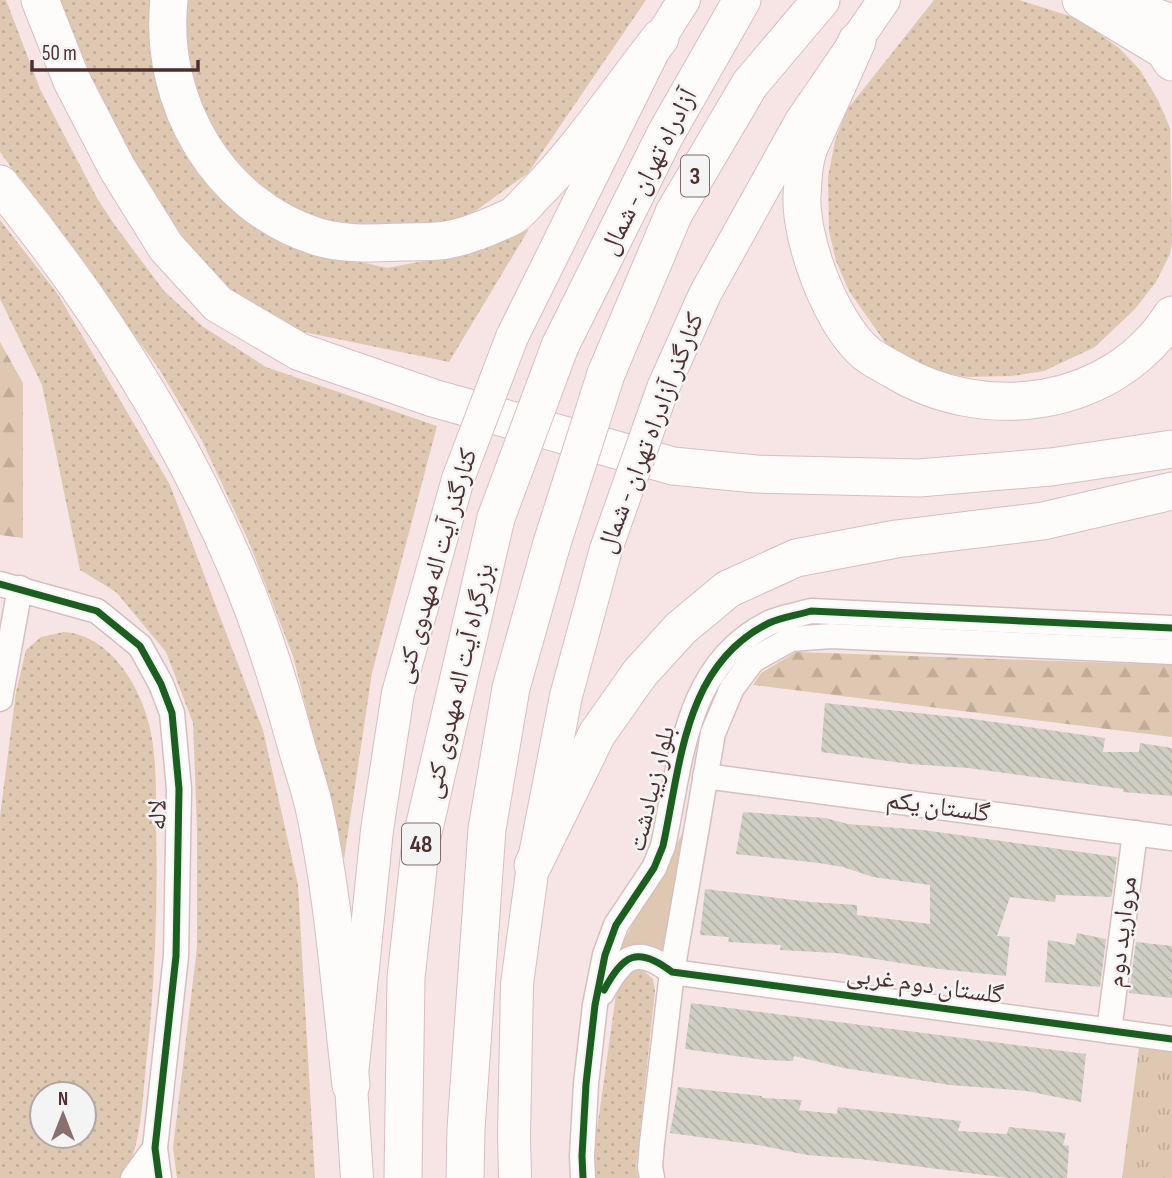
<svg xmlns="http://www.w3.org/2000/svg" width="1172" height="1178" viewBox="0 0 1172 1178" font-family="'Sofia Sans Condensed','Noto Naskh Arabic',sans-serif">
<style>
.grass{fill:url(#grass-dots);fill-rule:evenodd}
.forest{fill:url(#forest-firs)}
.park{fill:url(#park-tufts)}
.garden{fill:#dfc8b1}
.building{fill:url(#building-back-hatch)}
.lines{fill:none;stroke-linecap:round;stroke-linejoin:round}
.minor-casing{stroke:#d6bfc0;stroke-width:27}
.major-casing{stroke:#d6bfc0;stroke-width:34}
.highway-casing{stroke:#d6bfc0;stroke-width:39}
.minor{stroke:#fefbfb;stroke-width:24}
.major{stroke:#fefbfb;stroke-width:32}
.highway{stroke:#fefbfb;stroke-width:37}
.major-bridge-casing{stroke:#d6bfc0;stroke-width:34;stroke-linecap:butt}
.highway-bridge-casing{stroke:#d6bfc0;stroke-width:39;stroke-linecap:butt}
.major-bridge{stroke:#fefbfb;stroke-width:32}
.highway-bridge{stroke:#fefbfb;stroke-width:37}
.cycleway-casing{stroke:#f4f4f4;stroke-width:11}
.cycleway{stroke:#1b5e20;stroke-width:7}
.labels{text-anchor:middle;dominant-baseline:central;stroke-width:5;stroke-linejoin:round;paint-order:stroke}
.shield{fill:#f4f4f4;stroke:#806a6a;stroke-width:2}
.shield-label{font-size:24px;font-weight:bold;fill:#4e2f2f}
.street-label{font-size:26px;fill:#4e2f2f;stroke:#f4f4f4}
</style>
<defs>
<pattern id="grass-dots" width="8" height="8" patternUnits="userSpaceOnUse" patternTransform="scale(1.75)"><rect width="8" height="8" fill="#dfc8b1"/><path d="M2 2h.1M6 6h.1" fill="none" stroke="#c1ac99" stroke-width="1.8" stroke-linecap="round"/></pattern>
<pattern id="forest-firs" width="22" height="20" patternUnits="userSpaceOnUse" patternTransform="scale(1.75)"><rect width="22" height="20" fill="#dfc8b1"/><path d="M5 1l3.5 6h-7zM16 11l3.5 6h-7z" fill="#c1ac99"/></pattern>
<pattern id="park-tufts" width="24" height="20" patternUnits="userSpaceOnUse" patternTransform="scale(1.75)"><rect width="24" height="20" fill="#dfc8b1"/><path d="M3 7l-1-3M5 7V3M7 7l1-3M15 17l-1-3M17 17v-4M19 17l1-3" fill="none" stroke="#c1ac99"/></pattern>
<pattern id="building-back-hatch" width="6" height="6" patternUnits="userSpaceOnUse" patternTransform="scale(1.75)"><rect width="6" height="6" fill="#cecec3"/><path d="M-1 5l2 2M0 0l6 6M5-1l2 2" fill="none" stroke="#b3b1a8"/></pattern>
</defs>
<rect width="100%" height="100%" fill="#f7e5e5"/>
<!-- grass -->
<g class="grass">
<path d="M0,0h6l34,89 57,109 17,26 50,67 38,35 64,41 171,59 -65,247 -28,186 -51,-203 -44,-114 -48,-103 -42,-70 -159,-217z"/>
<path d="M48,0h110l17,125 40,69 45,33 67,27 60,14 89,-17 53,-22 -80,133 -170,-35 -48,-31 -81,-95z"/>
<path d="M181,0h465l-118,173 -58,42 -39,15 -96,1 -82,-37 -59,-80z"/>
<path d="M934,0h85l60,19 40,29 21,22 18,30 12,28 2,114 -2,12 -14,28 -21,27 -40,38 -51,24 -32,5 -44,1 -30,-5 -49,-24 -40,-57 -13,-30 -7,-30 -1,-54 7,-36 11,-30z"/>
<path d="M0,220l57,73 113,192 93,245 35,155 17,293h-138l-4,-30 24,-201v-117l-4,-107 -27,-71 -50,-60 -36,-22 -38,-185 -42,-86z"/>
<path d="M64,632c45,3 75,52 85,92 8,33 7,68 7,101 2,80 -1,160 -10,240 -3,29 -4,61 -13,90 -3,7 -8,16 -13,23h-120v-362l16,-124 10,-42 15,-13zM42,1094h42v42h-42z"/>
<path d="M640,968l13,11 2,12 -19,177 2,10h-43l-2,-20 24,-171 10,-16z"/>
</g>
<!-- forest -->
<g class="forest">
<path d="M0,342l23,41v155l-23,-3z"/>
<path d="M796,652l376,13v72l-419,-52 8,-12z"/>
</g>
<!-- park -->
<path class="park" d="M1141,1033l31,4v141h-50z"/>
<!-- garden -->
<path class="garden" d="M685,829l-18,131 -49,-9z"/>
<!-- building -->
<g class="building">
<path d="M825,703l148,16 132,19 -2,14h36l1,-9 32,5v48l-49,-4v-3l-155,-21 -58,-4 -89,-12z"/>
<path d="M743,812l82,6 23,6 75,6 194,27 -5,37 -1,3 -55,-2 -1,7 -45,-5 -13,39 13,1 -4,39 -67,-7 -103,-16 -56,-3 1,-5 -53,-3 1,-5 -29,-2 5,-46 105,13 47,3v10l73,9v-39l-57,-8 -30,-10 -24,-4 -83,-9z"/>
<path d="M1077,933l29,6 -6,48 -55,-5 3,-42 27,5z"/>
<path d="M1136,942l36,4v52l-43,-5z"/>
<path d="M691,1003l395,51 -5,48 -54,-11 -77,-6 -106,-17 -50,-12 -1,5 -29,-1 -79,-11z"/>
<path d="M678,1087l84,9v2l40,2 -3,10 38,4 1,-7 123,14 -3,10 49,3 2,-7 57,6 -3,12 6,1 -2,32h-59l-148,-19 -53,-4 -49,-10 -88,-12z"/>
</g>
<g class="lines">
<defs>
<g id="minor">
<path d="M0,584l97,27 43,35 21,38 11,29 7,76 -3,167 -21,192 4,30"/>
<path d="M0,699l20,-111"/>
<path d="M705,776l467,62"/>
<path d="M602,993c20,-36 33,-49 70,-21l500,67"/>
<path d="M1109,1031l26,-198"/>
<path d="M133,1178l22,-30"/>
<path d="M583,1178l-1,-22 4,-72 9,-79 10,-50 11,-30 38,-57 9,-22c18,-83 21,-181 106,-223 13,-6 29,-8 42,-12l361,17"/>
<path d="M652,1178l-2,-11 2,-24 20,-171 41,-239 19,-45 21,-28 38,-21 40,-3 341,16"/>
</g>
<g id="major">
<path d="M512,337l148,-299 24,-38"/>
<path d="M663,388l42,-94 96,-173 83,-121"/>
<path d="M357,1178l-6,-93 26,-255 21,-137 60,-214"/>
<path d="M515,1178l-1,-42 3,-152 16,-119 33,-169 40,-147"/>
</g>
<g id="highway">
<path d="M40,0l32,81 45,87 49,79 52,57 82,48 133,46 240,68 83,8 163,4 132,-11 121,-18"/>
<path d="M169,0c-11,102 49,206 149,237 27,8 57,6 85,5 15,-1 33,1 48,-3 17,-3 43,-14 60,-22 8,-4 16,-15 23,-22 47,-47 85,-105 126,-157"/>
<path d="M1081,0l83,50 8,12"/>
<path d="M1117,4l55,19"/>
<path d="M857,41c-12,27 -24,55 -37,82 -4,11 -12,23 -14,35 -3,11 -3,25 -4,37 -2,45 29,129 65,159 8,6 18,11 27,16 90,55 219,38 278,-55"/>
<path d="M0,184c94,115 177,244 236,382 24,56 43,116 59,175 6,22 14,44 19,66 20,91 26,185 37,278"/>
<path d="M560,346l105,-211 77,-135"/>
<path d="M606,374l68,-161 76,-129 71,-84"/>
<path d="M533,865l64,-131 43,-61 41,-45 47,-39 68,-31 100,-19 147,-18 129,-30"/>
<path d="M403,1178l3,-200 15,-137 75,-323"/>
<path d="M465,1178l1,-49 21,-300 24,-141 41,-145"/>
</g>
</defs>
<!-- minor casing -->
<use href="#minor" class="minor-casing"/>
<!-- major casing -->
<use href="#major" class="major-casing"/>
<!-- highway casing -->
<use href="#highway" class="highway-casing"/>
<!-- minor -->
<use href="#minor" class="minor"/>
<!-- major -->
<use href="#major" class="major"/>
<!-- highway -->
<use href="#highway" class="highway"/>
<defs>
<g id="major-bridge">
<path d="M458,479l54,-142"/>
<path d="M606,549l57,-161"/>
</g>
<g id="highway-bridge">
<path d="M496,518l64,-172"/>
<path d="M552,543l54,-169"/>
</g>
</defs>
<!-- major-bridge casing -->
<use href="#major-bridge" class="major-bridge-casing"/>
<!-- highway-bridge casing -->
<use href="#highway-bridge" class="highway-bridge-casing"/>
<!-- major-bridge -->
<use href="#major-bridge" class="major-bridge"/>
<!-- highway-bridge -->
<use href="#highway-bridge" class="highway-bridge"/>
<defs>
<g id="cycleway">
<path d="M0,584l97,27 43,35 21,38 11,29 7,76 -3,167 -21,192 4,30"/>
<path d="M604,990c19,-35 33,-45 68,-18l500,67"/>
<path d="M583,1178l-1,-22 4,-72 9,-79 10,-50 11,-30 38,-57 9,-22c18,-83 21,-181 106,-223 13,-6 29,-8 42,-12l361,17"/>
</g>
</defs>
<!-- cycleway casing -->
<use href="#cycleway" class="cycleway-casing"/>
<!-- cycleway -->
<use href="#cycleway" class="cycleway"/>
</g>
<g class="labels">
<!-- shield labels -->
<g class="shield">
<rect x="681" y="155.5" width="28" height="41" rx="5"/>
<rect x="402" y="823.5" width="38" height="41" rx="5"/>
</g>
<g class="shield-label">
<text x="695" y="176">3</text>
<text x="421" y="844">48</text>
</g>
<!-- street labels -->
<g class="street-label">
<text transform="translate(649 172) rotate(-63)">آزادراه تهران - شمال</text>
<text transform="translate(651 433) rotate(-69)">کنارگذر آزادراه تهران - شمال</text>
<text transform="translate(436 566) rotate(-74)">کنارگذر آیت اله مهدوی کنی</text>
<text transform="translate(459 681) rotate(-77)">بزرگراه آیت اله مهدوی کنی</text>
<text transform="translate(652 789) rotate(-76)">بلوار زیبادشت</text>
<text transform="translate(938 807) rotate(8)">گلستان یکم</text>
<text transform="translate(158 815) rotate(-89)">لاله</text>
<text transform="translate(1122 932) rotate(-83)">مروارید دوم</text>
<text transform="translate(925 985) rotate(8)">گلستان دوم غربی</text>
</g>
</g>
<!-- north arrow -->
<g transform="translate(63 1115)"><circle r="33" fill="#f4f4f4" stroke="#b2a5a5" stroke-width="2"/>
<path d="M0-5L12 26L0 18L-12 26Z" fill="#896f6f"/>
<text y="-10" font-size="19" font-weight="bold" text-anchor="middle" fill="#4e2f2f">N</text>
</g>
<!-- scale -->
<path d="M32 60v10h166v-10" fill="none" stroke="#4e2f2f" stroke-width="3.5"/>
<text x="42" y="60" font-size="21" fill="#4e2f2f" stroke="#f4f4f4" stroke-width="5" paint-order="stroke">50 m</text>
</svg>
